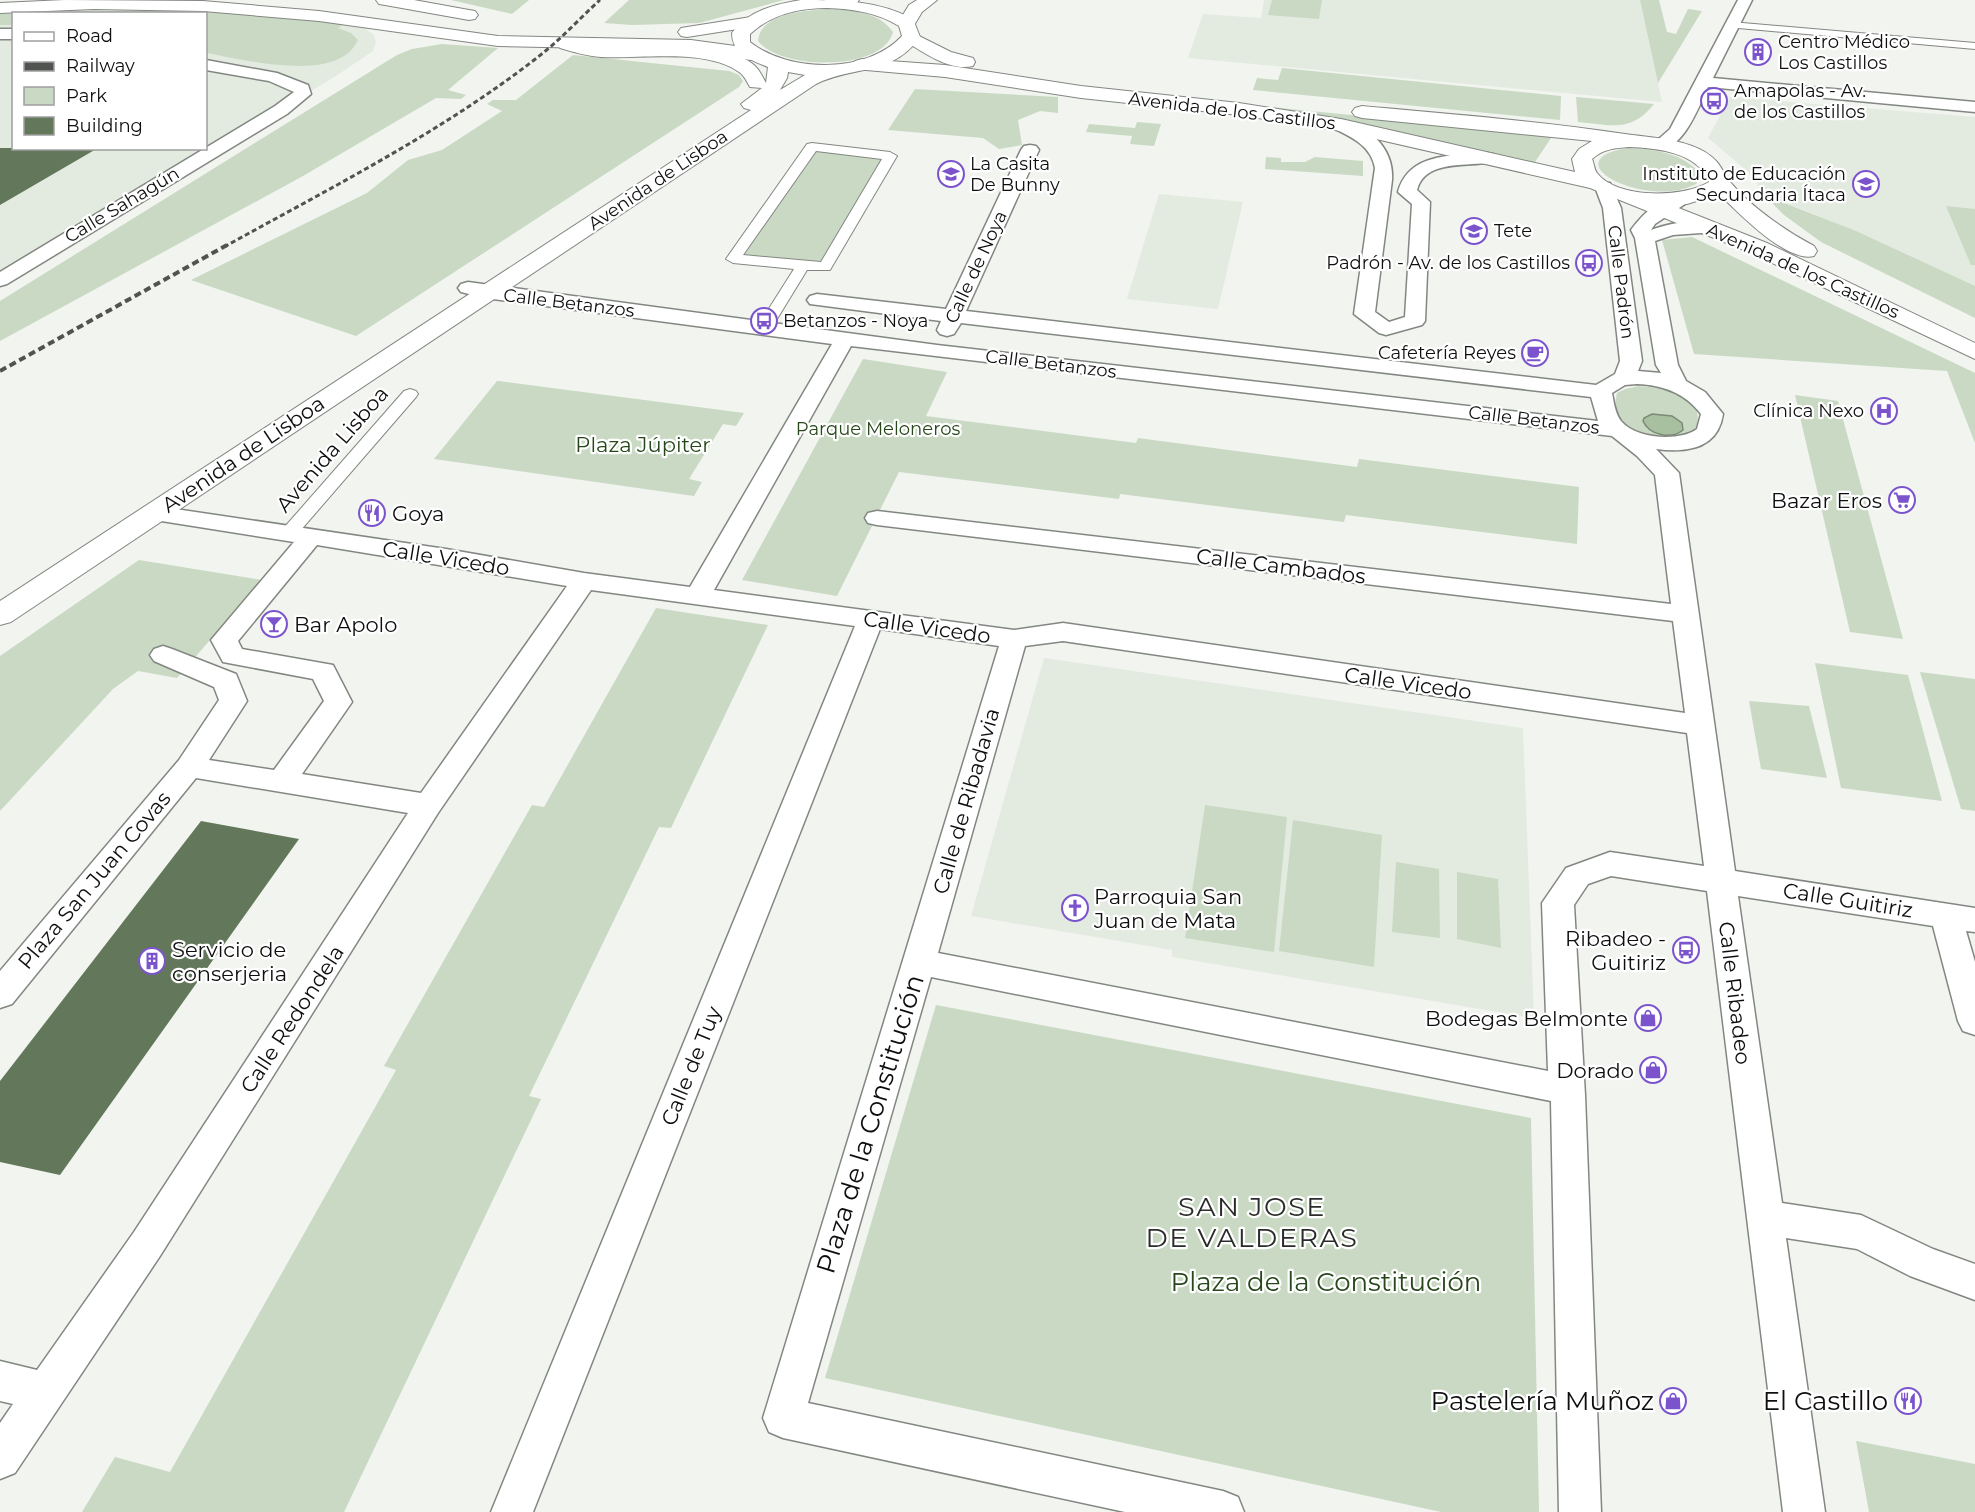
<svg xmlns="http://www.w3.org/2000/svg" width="1975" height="1512" viewBox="0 0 1975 1512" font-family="Montserrat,sans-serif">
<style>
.built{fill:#e3ebe0;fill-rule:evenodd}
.green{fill:#cad9c4}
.water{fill:#a8bfa0;stroke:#7a8a74;stroke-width:1.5}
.building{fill:#63785b}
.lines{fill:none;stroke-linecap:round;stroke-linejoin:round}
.pedestrian-casing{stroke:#838782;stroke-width:2}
.minor-casing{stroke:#838782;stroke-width:3}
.tertiary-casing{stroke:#838782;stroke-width:2}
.primary-casing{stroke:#838782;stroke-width:2}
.trunk-casing{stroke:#838782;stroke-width:2}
.motorway-casing{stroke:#838782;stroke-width:2}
.pedestrian{fill:#fff;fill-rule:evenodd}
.minor{fill:#fff;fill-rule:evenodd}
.tertiary{fill:#fff;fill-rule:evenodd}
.primary{fill:#fff;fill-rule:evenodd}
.trunk{fill:#fff;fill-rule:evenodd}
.motorway{fill:#fff;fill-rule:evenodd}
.rail-far1{stroke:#515350;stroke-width:3;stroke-dasharray:5 3;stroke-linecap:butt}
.rail{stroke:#515350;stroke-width:4;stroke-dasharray:7 4;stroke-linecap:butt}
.labels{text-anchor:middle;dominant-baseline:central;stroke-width:4.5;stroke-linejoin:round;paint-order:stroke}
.far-poi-label{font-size:18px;fill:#0d0e0d;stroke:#fff;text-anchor:start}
.far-street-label{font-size:18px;fill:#0d0e0d;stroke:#fff}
.far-park-label{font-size:18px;fill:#27471a;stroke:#fff}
.park-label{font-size:21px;fill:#27471a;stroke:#fff}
.street-label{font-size:21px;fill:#0d0e0d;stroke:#fff}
.poi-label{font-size:21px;fill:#0d0e0d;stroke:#fff;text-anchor:end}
.near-street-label{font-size:26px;fill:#0d0e0d;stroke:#fff}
.near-park-label{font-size:26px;fill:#27471a;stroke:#fff}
.near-poi-label{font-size:26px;fill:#0d0e0d;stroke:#fff;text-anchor:end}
.near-neighbourhood-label{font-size:27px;letter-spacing:1.5px;fill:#2a2c29;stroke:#fff}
</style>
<rect width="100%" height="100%" fill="#f1f4ef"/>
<!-- built -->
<g class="built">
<path d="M1264,0h376l22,102 -474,-44 15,-44 58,4z"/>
<path d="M134,4l226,21 13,9 3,8 -3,9 -37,25 -336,204v-272zM14,14h192v134h-192z"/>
<path d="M1730,97l245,20v170l-144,-66 -67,-27 -13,-20 -43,-36z"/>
<path d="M1159,194l84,8 -25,107 -91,-10z"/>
<path d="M1044,658l479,70 11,290 -362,-61v-7l-201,-34z"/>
</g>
<!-- green -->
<g class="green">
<path d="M451,0h78l-17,14z"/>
<path d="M629,0h155l-85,23 -67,2 -28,-2z"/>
<path d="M1272,0h50l-3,19 -51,-4z"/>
<path d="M1640,0h19l8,32 9,2 12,-25 14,2 -44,72z"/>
<path d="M836,9c21,2 44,4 57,23 -10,40 -112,38 -135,9 2,-30 55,-31 78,-32z"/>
<path d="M155,10l112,5 77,9 -6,4 13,5 7,7c-20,45 -115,19 -152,13v-39h-192l-1,11h-13v-11z"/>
<path d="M442,44l56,4 -50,42 18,5 -5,4 -25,-1 -133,78 -303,165v-40l397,-246 15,-6z"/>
<path d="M573,55l156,16 10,4 4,6 -4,6 -383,249 -165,-56 176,-87 41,-33 34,-10 60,-39 -15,-7 6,-4h23z"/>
<path d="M1282,68l279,28 -1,24 -307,-30 4,-12 21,2z"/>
<path d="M915,89l143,8v16l-18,-2 -22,9 4,25 -23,4 -16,-11 -95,-8z"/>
<path d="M1576,97l78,7c-23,29 -43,21 -76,18z"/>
<path d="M1250,105l303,30 -20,30 -124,-31z"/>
<path d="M1137,122l24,2 -7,22 -24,-2 2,-8 -46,-4 3,-8 46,4z"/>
<path d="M812,146l79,10 -64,112 -95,-9z"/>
<path d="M1627,148c26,1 51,4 70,22l3,8 -4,6c-49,26 -146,-23 -69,-36z"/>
<path d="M1266,157l15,1v4h24l10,-5 48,4v15l-98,-7z"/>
<path d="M1764,195l92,36 119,55v32l-154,-76 -37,-27z"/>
<path d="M1946,206l29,3v56h-4z"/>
<path d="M1692,237l283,136v70l-28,-72 -253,-17 -32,-114z"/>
<path d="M863,359l84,13 -21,44 210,27 2,-5 219,29 2,-8 220,28 -2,57 -231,-29 -2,7 -224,-28 -1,5 -220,-27 -62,124 -95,-16z"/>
<path d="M497,381h2l245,32 -8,13 -13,-2 -34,55 13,3 -8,14 -260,-37z"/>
<path d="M1639,386c26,2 74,11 54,49 -29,8 -87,1 -76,-42l8,-4z"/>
<path d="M1795,395l43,6 65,238 -53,-7z"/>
<path d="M139,560l123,20 -85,98 -39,-7 -25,18 -113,122v-155z"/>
<path d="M656,608l112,17 -97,203 -12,-1 -130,269 12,3 -197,413h-262l33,-55 55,15 226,-402 -12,-4 148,-261 12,2z"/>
<path d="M1815,663l93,12 34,126 -101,-13z"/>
<path d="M1920,672l55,7v132l-14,-2z"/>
<path d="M1749,701l60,5 18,72 -66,-9z"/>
<path d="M1205,805l82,12 -13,135 -89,-14z"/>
<path d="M1293,820l89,15 -8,132 -95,-16z"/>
<path d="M1396,862l43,7 1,69 -48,-6z"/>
<path d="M1457,872l41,7 3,69 -44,-9z"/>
<path d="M936,1005l595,113 8,394h-98l-616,-134z"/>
<path d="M1856,1441l119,23v48h-106z"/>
</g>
<!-- water -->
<path class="water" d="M1652,414l20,2 10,7 1,7c-12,10 -34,5 -40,-9l1,-3z"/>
<!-- building -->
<g class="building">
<path d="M0,148h98l-98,57z"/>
<path d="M201,821l98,18 -239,336 -60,-13v-81z"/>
</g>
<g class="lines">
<defs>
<g id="pedestrian">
<path d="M1731,22l244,21v6l-248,-22 -2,-2z"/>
<path d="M812,143l78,9 7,4 -67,114h-23l-38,62h-10l-3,-3 38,-60 -61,-6 -7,-4 81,-115zM816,151l66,8 -61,103 -78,-7z"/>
<path d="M410,389l6,2 2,3 -2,3 -122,141h-12l-3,-4 3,-4 122,-139z"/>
</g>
<g id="minor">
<path d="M1738,0h14l-39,78 262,24v10l-267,-25c-9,19 -26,67 -52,61l-3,-4 17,-15z"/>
<rect x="0" y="29" width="14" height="10"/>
<path d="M206,60l71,13 31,12 3,9 -24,20 -280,170 -7,2v-14l275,-166 19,-14 -25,-11 -63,-11z"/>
<path d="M1341,120c30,7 53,29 51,60l-17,132 14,10 16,-5 7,-113 -14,-12c11,-40 55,-36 89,-39l6,1 3,4 -3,4 -6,1c-24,3 -63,-2 -70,27l13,12 -5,119 -3,4 -36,10 -7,-2 -25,-19 21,-146c-4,-22 -22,-30 -40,-39l-3,-4 3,-4z"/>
<path d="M1030,145l6,1 3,4 -73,161 630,74 19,-11 5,-13 -17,-153 -8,-21 3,-4h12l11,25 21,153 -4,10 23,2 -5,-8 -21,-127 -4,-8c11,-15 34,-39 54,-34l2,4 -2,4 -30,20 -4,6c19,-7 43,-11 64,-6l3,4 -3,4 -42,3 -18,6 23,124 8,16 19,11 18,22c-5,35 -37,39 -67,35l23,24 56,398 240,37v24l-9,-1 9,31v73l-12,-4 -5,-10 -25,-95 -195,-30 44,307 79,12 72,34 42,15v36l-65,-24 -53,-27 -71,-11 39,274h-42l-76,-621 -96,-15 -23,8 -14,21 11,190 16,417h-42l-8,-411 -620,-124 -123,426 415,88 15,6 6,15h-119l-342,-74 -14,-6 -6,-14 236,-772 -119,-17 -347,883h-42l364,-886 -264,-36 -153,223 -278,443 -145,217 -15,6v-56l13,-19 -13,-3v-40l37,9 97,-138 274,-419 -212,-35 -184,226 -12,4v-37l179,-211 40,-60 -5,-13 -60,-26 -4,-6 4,-6 9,-3 9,3 64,25 11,27 -38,59 65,10 50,-69 -11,-22 -90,-17 -12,-22 83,-98 -139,-22 -9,-2 -3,-5 3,-5 9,-2 291,43 138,24 106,14 142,-243 -347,-46 -24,-6 -3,-4 3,-4 7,-2 469,63 661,76 -7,-24 -630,-74 -7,11 -7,2 -7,-2 -3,-4 4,-9 -131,-17 -3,-4 3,-4 7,-2 129,15 75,-159 3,-4zM851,346l761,90 25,20 18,19 16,129 -794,-93 -9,2 -3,5 3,5 9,2 796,96 12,92 -622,-90 -49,7 -300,-40zM1637,384c26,1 48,9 64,30l-4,15c-18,13 -61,10 -76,-8 -6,-8 -7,-18 -9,-28l13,-8zM317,545l250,41 -146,207 -119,-19 50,-72 -19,-37 -91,-16 -4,-8zM1063,641l624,92 17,133 -94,-14 -44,16 -24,35 6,168 -610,-118 87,-307z"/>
</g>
<g id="tertiary">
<path d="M911,32l40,20 22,6 2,4 -2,4c-23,6 -50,-14 -68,-25l-3,-4 3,-4z"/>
<path d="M862,59l83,6 136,21 158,17 102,16 234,53 -3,-13 7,-10 13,-8 -230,-23 -7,-2 -3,-4 3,-4 7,-2c88,8 176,15 263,28 27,4 55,4 80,18 16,10 16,18 26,31 20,24 55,48 83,63l3,5 -3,5c-28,7 -76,-44 -95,-62l-32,10 -16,1 96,38 208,100v16l-224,-106 -161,-65 -249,-57 -102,-16 -158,-17 -136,-21 -90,-8 -2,-4 2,-4zM1629,147c27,1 69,5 80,35 -26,16 -92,17 -112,-9 -3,-4 -3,-10 -5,-14 11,-10 23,-11 37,-12z"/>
</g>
<path id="primary" d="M801,0c40,0 76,0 112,19l7,18c-28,40 -67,28 -104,47l-805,538 -11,3v-24l751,-491 -7,-2 -3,-4 21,-16 -12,-1c-3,-5 -6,-12 -11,-15 -33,-24 -99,-13 -138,-15 -14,-1 -28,-5 -41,-9l-3,-4 3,-4c13,-3 27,5 41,6 37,1 129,-7 155,21 4,4 7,11 10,16l2,-16c-17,-7 -36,-13 -36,-34 15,-22 44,-29 69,-33zM827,8c26,1 49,4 72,18l3,10c-35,38 -113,37 -152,6v-8c20,-19 49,-26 77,-26zM788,72l17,3 -25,15 7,-12z"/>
<g id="trunk">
<path d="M825,0h34l-3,4 -24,4 -6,-1 -3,-4z"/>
<path d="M917,0h20l-15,12 -9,15h-12l-3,-4 11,-18z"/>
</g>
<g id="motorway">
<path d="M65,0l138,1 116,10 179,25 193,4 59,8 7,2 2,4 -2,4 -7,2 -59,-10 -193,-4 -179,-25 -116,-10 -109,-2 -94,4v-10z"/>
<path d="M376,0h38l55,10 6,1 3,4 -3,4 -6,1 -84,-15 -6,-1z"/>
<path d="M751,17l6,1 3,4 -3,4 -70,11 -6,-1 -3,-4 3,-4 6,-1z"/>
</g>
</defs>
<!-- pedestrian casing -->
<use href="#pedestrian" class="pedestrian-casing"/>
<!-- minor casing -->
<use href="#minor" class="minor-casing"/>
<!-- tertiary casing -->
<use href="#tertiary" class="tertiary-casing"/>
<!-- primary casing -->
<use href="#primary" class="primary-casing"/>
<!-- trunk casing -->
<use href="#trunk" class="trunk-casing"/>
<!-- motorway casing -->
<use href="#motorway" class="motorway-casing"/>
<!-- pedestrian -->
<use href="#pedestrian" class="pedestrian"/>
<!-- minor -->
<use href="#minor" class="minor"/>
<!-- tertiary -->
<use href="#tertiary" class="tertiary"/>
<!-- primary -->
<use href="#primary" class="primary"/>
<!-- trunk -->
<use href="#trunk" class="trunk"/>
<!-- motorway -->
<use href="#motorway" class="motorway"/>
<!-- rail-far1 -->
<path class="rail-far1" d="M224,247c108,-60 222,-117 319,-194 20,-16 38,-36 57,-53"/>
<!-- rail -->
<path class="rail" d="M0,371l227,-126"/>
</g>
<!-- icons -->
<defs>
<symbol id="building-ring" viewBox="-11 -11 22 22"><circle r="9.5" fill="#fff" stroke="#7b54cd" stroke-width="1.5"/><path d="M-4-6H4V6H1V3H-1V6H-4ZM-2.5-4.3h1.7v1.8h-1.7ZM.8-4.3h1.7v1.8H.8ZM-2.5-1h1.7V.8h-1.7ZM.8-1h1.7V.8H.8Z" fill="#7b54cd"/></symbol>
<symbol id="bus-ring" viewBox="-11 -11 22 22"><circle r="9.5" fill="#fff" stroke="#7b54cd" stroke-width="1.5"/><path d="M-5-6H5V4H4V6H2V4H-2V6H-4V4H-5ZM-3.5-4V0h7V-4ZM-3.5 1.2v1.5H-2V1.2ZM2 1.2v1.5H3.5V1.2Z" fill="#7b54cd"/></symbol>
<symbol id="school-ring" viewBox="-11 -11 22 22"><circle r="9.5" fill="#fff" stroke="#7b54cd" stroke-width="1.5"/><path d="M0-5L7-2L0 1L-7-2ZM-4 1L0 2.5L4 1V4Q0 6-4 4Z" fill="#7b54cd"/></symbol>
<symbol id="cafe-ring" viewBox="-11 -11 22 22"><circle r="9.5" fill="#fff" stroke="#7b54cd" stroke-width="1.5"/><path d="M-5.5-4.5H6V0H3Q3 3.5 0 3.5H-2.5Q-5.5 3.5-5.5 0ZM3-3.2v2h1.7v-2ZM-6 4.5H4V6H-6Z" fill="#7b54cd"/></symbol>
<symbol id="hospital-ring" viewBox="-11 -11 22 22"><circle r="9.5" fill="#fff" stroke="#7b54cd" stroke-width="1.5"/><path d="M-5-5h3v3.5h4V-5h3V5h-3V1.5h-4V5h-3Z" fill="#7b54cd"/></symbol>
<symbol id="supermarket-ring" viewBox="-11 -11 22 22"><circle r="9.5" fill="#fff" stroke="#7b54cd" stroke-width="1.5"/><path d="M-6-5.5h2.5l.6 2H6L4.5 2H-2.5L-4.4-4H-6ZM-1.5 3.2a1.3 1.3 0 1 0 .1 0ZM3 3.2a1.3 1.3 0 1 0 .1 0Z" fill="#7b54cd"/></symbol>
<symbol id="restaurant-ring" viewBox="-11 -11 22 22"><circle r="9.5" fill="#fff" stroke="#7b54cd" stroke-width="1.5"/><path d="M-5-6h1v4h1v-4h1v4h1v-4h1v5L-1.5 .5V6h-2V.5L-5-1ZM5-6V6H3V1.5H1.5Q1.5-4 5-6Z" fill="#7b54cd"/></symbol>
<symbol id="bar-ring" viewBox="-11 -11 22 22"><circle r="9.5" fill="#fff" stroke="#7b54cd" stroke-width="1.5"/><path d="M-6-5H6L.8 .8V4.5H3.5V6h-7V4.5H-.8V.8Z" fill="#7b54cd"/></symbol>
<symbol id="church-ring" viewBox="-11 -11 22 22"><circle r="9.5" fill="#fff" stroke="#7b54cd" stroke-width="1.5"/><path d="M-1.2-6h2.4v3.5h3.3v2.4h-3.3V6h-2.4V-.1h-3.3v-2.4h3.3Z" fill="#7b54cd"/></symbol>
<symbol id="shop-ring" viewBox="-11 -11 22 22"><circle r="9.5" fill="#fff" stroke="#7b54cd" stroke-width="1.5"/><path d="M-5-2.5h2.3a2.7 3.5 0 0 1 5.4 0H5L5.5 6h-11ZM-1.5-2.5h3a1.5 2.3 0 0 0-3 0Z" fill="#7b54cd"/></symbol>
</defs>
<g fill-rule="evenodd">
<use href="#building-ring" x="1743" y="37" width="30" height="30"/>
<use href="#bus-ring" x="1699" y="86" width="30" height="30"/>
<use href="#school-ring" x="936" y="159" width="30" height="30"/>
<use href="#school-ring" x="1851" y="169" width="30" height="30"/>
<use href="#school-ring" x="1459" y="216" width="30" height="30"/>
<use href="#bus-ring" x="1574" y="248" width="30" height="30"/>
<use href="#bus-ring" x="749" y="306" width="30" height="30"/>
<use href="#cafe-ring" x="1520" y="338" width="30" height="30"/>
<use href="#hospital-ring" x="1869" y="396" width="30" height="30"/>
<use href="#supermarket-ring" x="1887" y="485" width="30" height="30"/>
<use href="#restaurant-ring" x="357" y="498" width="30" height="30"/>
<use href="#bar-ring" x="259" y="609" width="30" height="30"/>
<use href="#church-ring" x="1060" y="893" width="30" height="30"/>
<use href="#bus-ring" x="1671" y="935" width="30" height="30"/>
<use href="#building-ring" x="137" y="946" width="30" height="30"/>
<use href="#shop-ring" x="1633" y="1003" width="30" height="30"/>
<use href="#shop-ring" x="1638" y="1055" width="30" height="30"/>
<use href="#shop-ring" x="1658" y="1386" width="30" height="30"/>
<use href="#restaurant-ring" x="1893" y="1386" width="30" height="30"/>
</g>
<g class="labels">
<!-- far-poi labels -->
<g class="far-poi-label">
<text x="1778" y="42">Centro Médico<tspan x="1778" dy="21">Los Castillos</tspan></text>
<text x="1734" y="91">Amapolas - Av.<tspan x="1734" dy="21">de los Castillos</tspan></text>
<text x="970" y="164">La Casita<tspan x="970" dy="21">De Bunny</tspan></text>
<text x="1846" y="174" text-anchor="end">Instituto de Educación<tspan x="1846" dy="21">Secundaria Ítaca</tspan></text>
<text x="1494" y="231">Tete</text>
<text x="1570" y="263" text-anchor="end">Padrón - Av. de los Castillos</text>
<text x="783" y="321">Betanzos - Noya</text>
<text x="1516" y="353" text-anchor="end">Cafetería Reyes</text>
<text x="1864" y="411" text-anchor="end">Clínica Nexo</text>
</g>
<!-- far-street labels -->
<g class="far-street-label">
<text transform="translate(1232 111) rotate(7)">Avenida de los Castillos</text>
<text transform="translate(658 180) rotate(-34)">Avenida de Lisboa</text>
<text transform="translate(122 205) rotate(-31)">Calle Sahagún</text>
<text transform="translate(976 267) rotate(-65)">Calle de Noya</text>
<text transform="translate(1803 271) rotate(24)">Avenida de los Castillos</text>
<text transform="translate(1621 282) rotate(83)">Calle Padrón</text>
<text transform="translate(569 303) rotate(7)">Calle Betanzos</text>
<text transform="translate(1051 364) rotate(7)">Calle Betanzos</text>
<text transform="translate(1534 420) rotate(7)">Calle Betanzos</text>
</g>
<!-- far-park labels -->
<g class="far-park-label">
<text x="878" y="429">Parque Meloneros</text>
</g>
<!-- park labels -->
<g class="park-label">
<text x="643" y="444">Plaza Júpiter</text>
</g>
<!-- street labels -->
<g class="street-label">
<text transform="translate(332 449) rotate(-49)">Avenida Lisboa</text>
<text transform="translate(243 454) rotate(-34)">Avenida de Lisboa</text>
<text transform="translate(446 558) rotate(9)">Calle Vicedo</text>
<text transform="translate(1281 566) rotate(7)">Calle Cambados</text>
<text transform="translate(927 627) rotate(8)">Calle Vicedo</text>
<text transform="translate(1408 683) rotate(8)">Calle Vicedo</text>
<text transform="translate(966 801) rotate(-74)">Calle de Ribadavia</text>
<text transform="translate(94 880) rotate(-50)">Plaza San Juan Covas</text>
<text transform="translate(1848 900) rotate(9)">Calle Guitiriz</text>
<text transform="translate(1735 993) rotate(83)">Calle Ribadeo</text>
<text transform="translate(292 1019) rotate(-57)">Calle Redondela</text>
<text transform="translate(691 1066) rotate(-68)">Calle de Tuy</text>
</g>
<!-- poi labels -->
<g class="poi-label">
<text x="1882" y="500">Bazar Eros</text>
<text x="392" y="513" text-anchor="start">Goya</text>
<text x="294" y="624" text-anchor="start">Bar Apolo</text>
<text x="1094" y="896" text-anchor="start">Parroquia San<tspan x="1094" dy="24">Juan de Mata</tspan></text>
<text x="1666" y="938">Ribadeo -<tspan x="1666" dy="24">Guitiriz</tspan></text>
<text x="172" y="949" text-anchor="start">Servicio de<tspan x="172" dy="24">conserjeria</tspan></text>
<text x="1628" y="1018">Bodegas Belmonte</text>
<text x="1634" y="1070">Dorado</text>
</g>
<!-- near-street labels -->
<g class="near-street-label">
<text transform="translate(870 1124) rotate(-73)">Plaza de la Constitución</text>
</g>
<!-- near-park labels -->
<g class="near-park-label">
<text x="1326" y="1282">Plaza de la Constitución</text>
</g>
<!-- near-poi labels -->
<g class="near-poi-label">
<text x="1654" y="1401">Pastelería Muñoz</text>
<text x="1888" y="1401">El Castillo</text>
</g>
<!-- near-neighbourhood labels -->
<g class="near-neighbourhood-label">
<text x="1252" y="1206">SAN JOSE<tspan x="1252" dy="31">DE VALDERAS</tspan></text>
</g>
</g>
<!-- legend -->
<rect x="12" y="12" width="195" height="138" fill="#ffffff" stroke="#9e9f9e" stroke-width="1.5"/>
<rect x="24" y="32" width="30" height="9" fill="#ffffff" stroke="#9e9f9e" stroke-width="1.5"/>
<text x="66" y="42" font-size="18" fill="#0d0e0d">Road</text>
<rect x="24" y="62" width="30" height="9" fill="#515350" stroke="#9e9f9e" stroke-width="1.5"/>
<text x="66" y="72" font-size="18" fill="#0d0e0d">Railway</text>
<rect x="24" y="87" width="30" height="18" fill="#cad9c4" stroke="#9e9f9e" stroke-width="1.5"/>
<text x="66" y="102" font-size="18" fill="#0d0e0d">Park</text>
<rect x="24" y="117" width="30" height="18" fill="#63785b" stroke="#9e9f9e" stroke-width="1.5"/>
<text x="66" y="132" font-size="18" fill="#0d0e0d">Building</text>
</svg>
